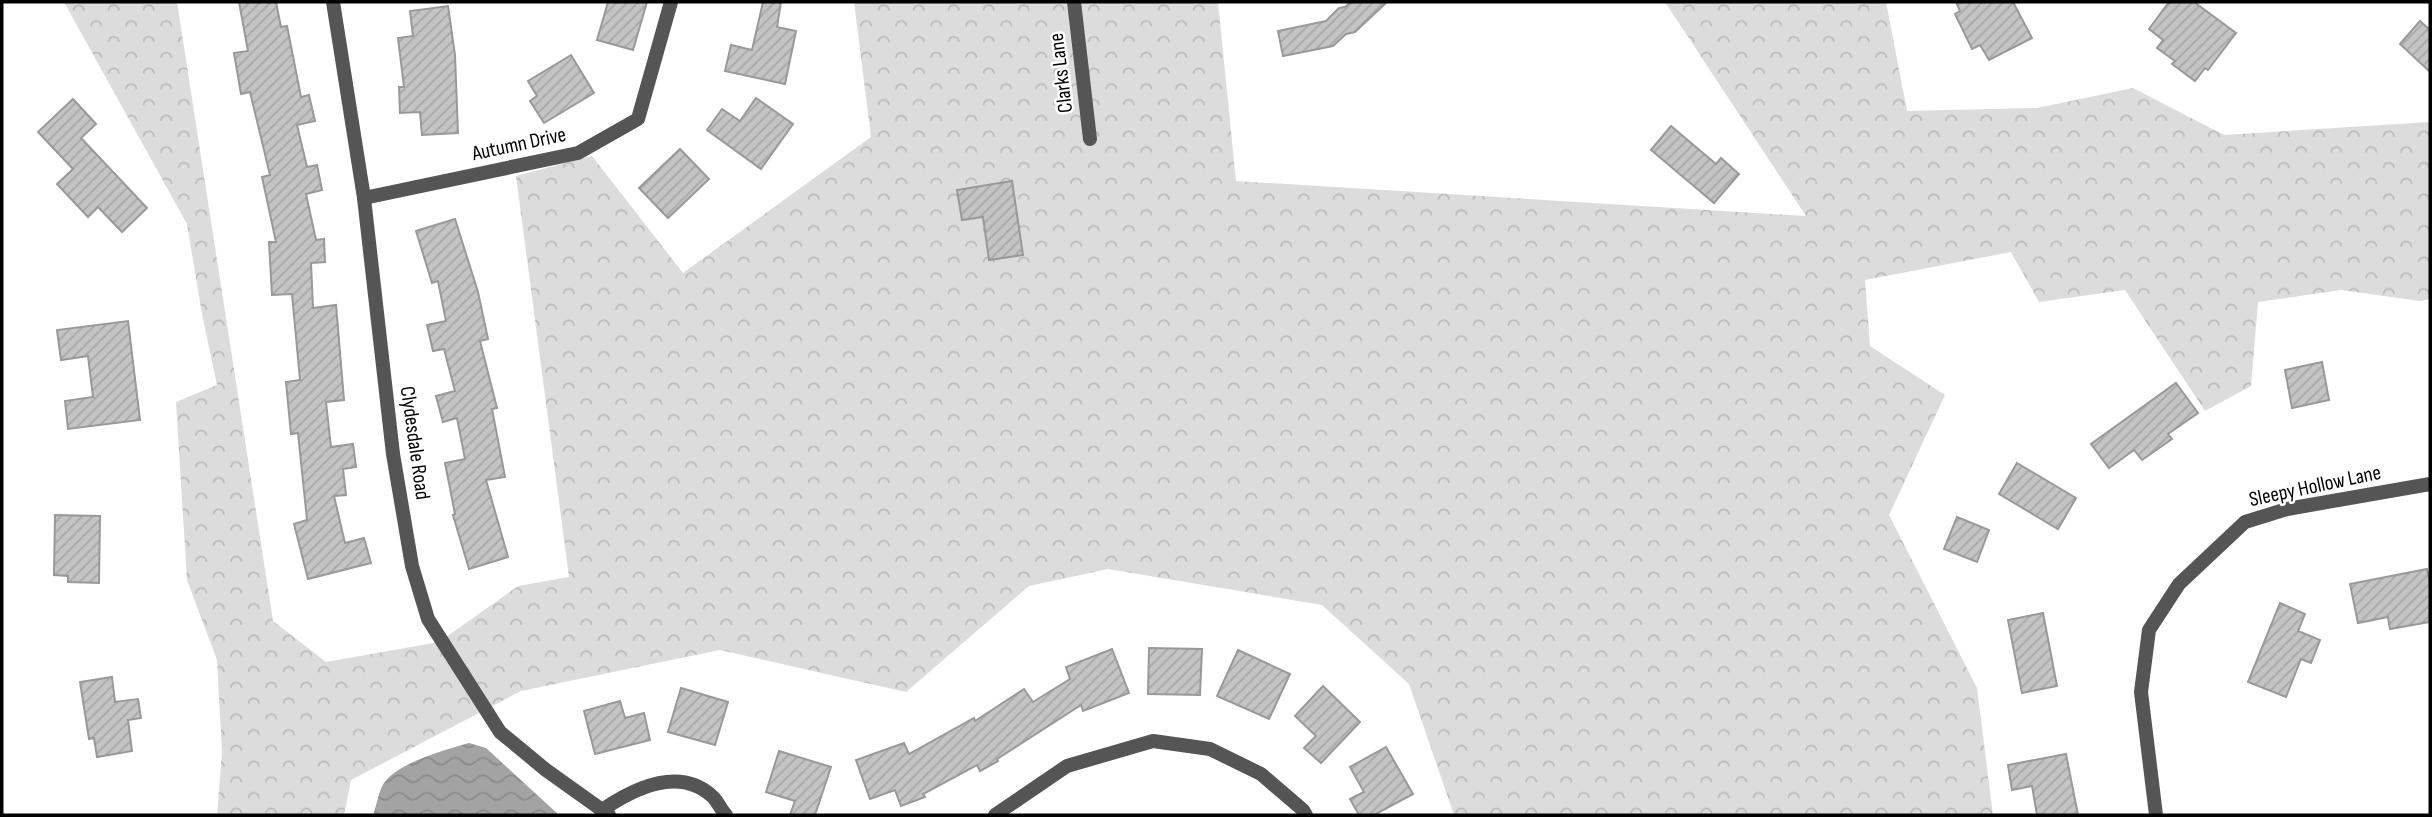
<svg xmlns="http://www.w3.org/2000/svg" width="2432" height="817" viewBox="0 0 2432 817" font-family="'Sofia Sans Condensed',sans-serif">
<style>
.forest{fill:url(#forest-crowns)}
.water{fill:url(#water-waves)}
.building{fill:url(#building-hatch);stroke:#999;stroke-width:2}
.lines{fill:none;stroke-linecap:round;stroke-linejoin:round}
.street{stroke:#555;stroke-width:14}
.labels{text-anchor:middle;dominant-baseline:central;stroke-width:5;stroke-linejoin:round;paint-order:stroke}
.street-label{font-size:21px;fill:#000;stroke:#fff}
</style>
<defs>
<pattern id="forest-crowns" width="20" height="18" patternUnits="userSpaceOnUse" patternTransform="scale(1.75)"><rect width="20" height="18" fill="#dcdcdc"/><path d="M2 6a3 3 0 1 1 6 0M12 15a3 3 0 1 1 6 0" fill="none" stroke="#bbb"/></pattern>
<pattern id="water-waves" width="16" height="10" patternUnits="userSpaceOnUse" patternTransform="scale(1.75)"><rect width="16" height="10" fill="#a3a3a3"/><path d="M0 5q4-4 8 0t8 0" fill="none" stroke="#8b8b8b"/></pattern>
<pattern id="building-hatch" width="6" height="6" patternUnits="userSpaceOnUse" patternTransform="scale(1.75)"><rect width="6" height="6" fill="#c4c4c4"/><path d="M-1 1l2-2M0 6l6-6M5 7l2-2" fill="none" stroke="#a7a7a7"/></pattern>
</defs>
<rect width="100%" height="100%" fill="#fff"/>
<!-- forest -->
<path class="forest" d="M64,2h113l96,619 53,41 113,-20 79,-56 51,-9 -53,-401 76,-20 91,117 188,-136 -17,-135h364l18,179 570,35 -141,-214h221l21,109 130,-3 96,-20 91,47 206,-13v177l-10,2 -79,-11 -83,12 -7,84 -46,25 -80,-121 -86,12 -28,-50 -146,28 5,66 75,49 -56,120 88,173 16,127h-539l-45,-131 -87,-79 -214,-36 -79,17 -123,106 -186,-42 -199,41 -170,89 -7,35h-127l5,-62 -5,-93 -30,-80 -11,-178 41,-17 -15,-71 -15,-90z"/>
<!-- water -->
<path class="water" d="M469,743l17,5 73,67h-186c4,-10 5,-23 11,-32 15,-21 61,-33 85,-40z"/>
<!-- building -->
<g class="building">
<path d="M239,2h37l5,25 6,-1 14,71 8,-2 6,26 -18,4 10,42 10,-2 5,25 -16,4 10,46 8,-1 1,23 -14,1 2,45 23,-3 8,95 -18,2 5,45 22,-3 3,23 -13,2 3,26 -12,1 11,47 19,-5 7,25 -63,16 -14,-55 13,-4 -9,-87 -7,1 -5,-52 14,-2 -8,-86 -20,1 -3,-53h7l-14,-65 8,-2 -20,-83 -9,2 -7,-41 14,-2z"/>
<path d="M608,2h39l-14,48 -36,-10z"/>
<path d="M763,2h18l-4,25 19,4 -11,53 -60,-13 6,-26 21,5z"/>
<path d="M1351,2h36l-32,30 -9,2 -13,12 -50,10 -5,-25 48,-10 13,-13 6,-1z"/>
<path d="M1956,2h57l19,36 -43,22 -9,-15 -8,4 -17,-35 5,-3z"/>
<path d="M2169,2h25l42,31 -28,37 -3,-2 -10,13 -23,-17 3,-3 -18,-13 6,-8 -14,-11z"/>
<path d="M448,6l7,49 3,78 -36,2 -2,-23 -20,1 -1,-26h5l-6,-49 15,-2 -3,-25z"/>
<path d="M2420,21l10,9v42l-30,-28z"/>
<path d="M571,55l23,38 -50,30 -14,-22 7,-5 -9,-15z"/>
<path d="M756,98l37,26 -32,45 -54,-39 15,-21 18,12z"/>
<path d="M73,99l23,25 -15,14 66,70 -25,24 -24,-25 -10,10 -31,-33 16,-15 -35,-37z"/>
<path d="M1671,126l45,38 5,-6 18,16 -25,29 -63,-53z"/>
<path d="M680,149l29,30 -41,39 -29,-30z"/>
<path d="M1012,181l11,74 -34,5 -6,-43 -21,3 -5,-30z"/>
<path d="M455,219l23,73 10,47 -8,2 17,67 -5,1 13,68 -19,3 22,77 -39,12 -16,-54 2,-1 -10,-51 20,-4 -8,-41 -14,4 -7,-26 19,-5 -11,-42 -11,2 -6,-26 19,-4 -8,-40 -6,2 -16,-52z"/>
<path d="M128,321l12,99 -72,9 -3,-28 28,-4 -5,-41 -27,4 -4,-30z"/>
<path d="M2322,362l7,38 -37,8 -7,-38z"/>
<path d="M2176,383l22,30 -30,21 4,5 -30,21 -8,-10 -25,18 -18,-24z"/>
<path d="M2017,463l59,35 -18,31 -59,-35z"/>
<path d="M55,515l45,1 -1,67 -31,-1v-6l-14,-1z"/>
<path d="M1957,517l32,13 -12,32 -33,-13z"/>
<path d="M2427,569l3,15v38l-40,7 -2,-12 -30,6 -8,-39z"/>
<path d="M2280,603l25,11 -7,17 22,9 -9,23 -10,-4 -15,38 -38,-15z"/>
<path d="M2043,613l14,73 -35,7 -14,-73z"/>
<path d="M1149,648l53,1 -2,46 -52,-1z"/>
<path d="M1112,649l17,44 -46,18 -2,-6 -84,54 1,2 -18,10 -3,-6 -54,29 2,3 -24,9 -6,-16 -25,9 -14,-39 48,-17 5,11 65,-36 1,3 49,-32 9,13 37,-23 -4,-12z"/>
<path d="M1238,650l52,24 -21,45 -52,-23z"/>
<path d="M112,677l3,25 23,-3 3,19 -13,2 4,31 -35,6 -3,-19 -5,1 -9,-57z"/>
<path d="M1323,686l37,36 -39,41 -17,-15 12,-12 -21,-20z"/>
<path d="M681,688l47,14 -13,43 -47,-13z"/>
<path d="M620,701l5,17 19,-5 6,27 -55,14 -11,-43z"/>
<path d="M1386,747l27,47 -39,21h-15l-9,-16 14,-7 -14,-25z"/>
<path d="M779,751l52,16 -16,48h-25l5,-14 -29,-9z"/>
<path d="M2066,754l12,61h-41l-5,-29 -20,4 -4,-25z"/>
</g>
<g class="lines">
<!-- street -->
<g class="street">
<path d="M333,2l31,196 29,256 19,112 16,53 72,113 46,38 63,45"/>
<path d="M1074,2l16,137"/>
<path d="M364,198l214,-45 60,-34 33,-117"/>
<path d="M602,810c31,-21 77,-45 111,-13 5,5 8,13 13,18"/>
<path d="M995,815l72,-49 86,-25 57,8 51,25 42,36 3,5"/>
<path d="M2156,815l-15,-123 8,-62 30,-46 66,-62 42,-13 143,-25"/>
</g>
</g>
<g class="labels">
<!-- street labels -->
<g class="street-label">
<text transform="translate(1061 73) rotate(-97)">Clarks Lane</text>
<text transform="translate(519 144) rotate(-12)">Autumn Drive</text>
<text transform="translate(415 443) rotate(82)">Clydesdale Road</text>
<text transform="translate(2315 486) rotate(-12)">Sleepy Hollow Lane</text>
</g>
</g>
<!-- border -->
<rect width="2432" height="817" fill="none" stroke="#000000" stroke-width="7"/>
</svg>
